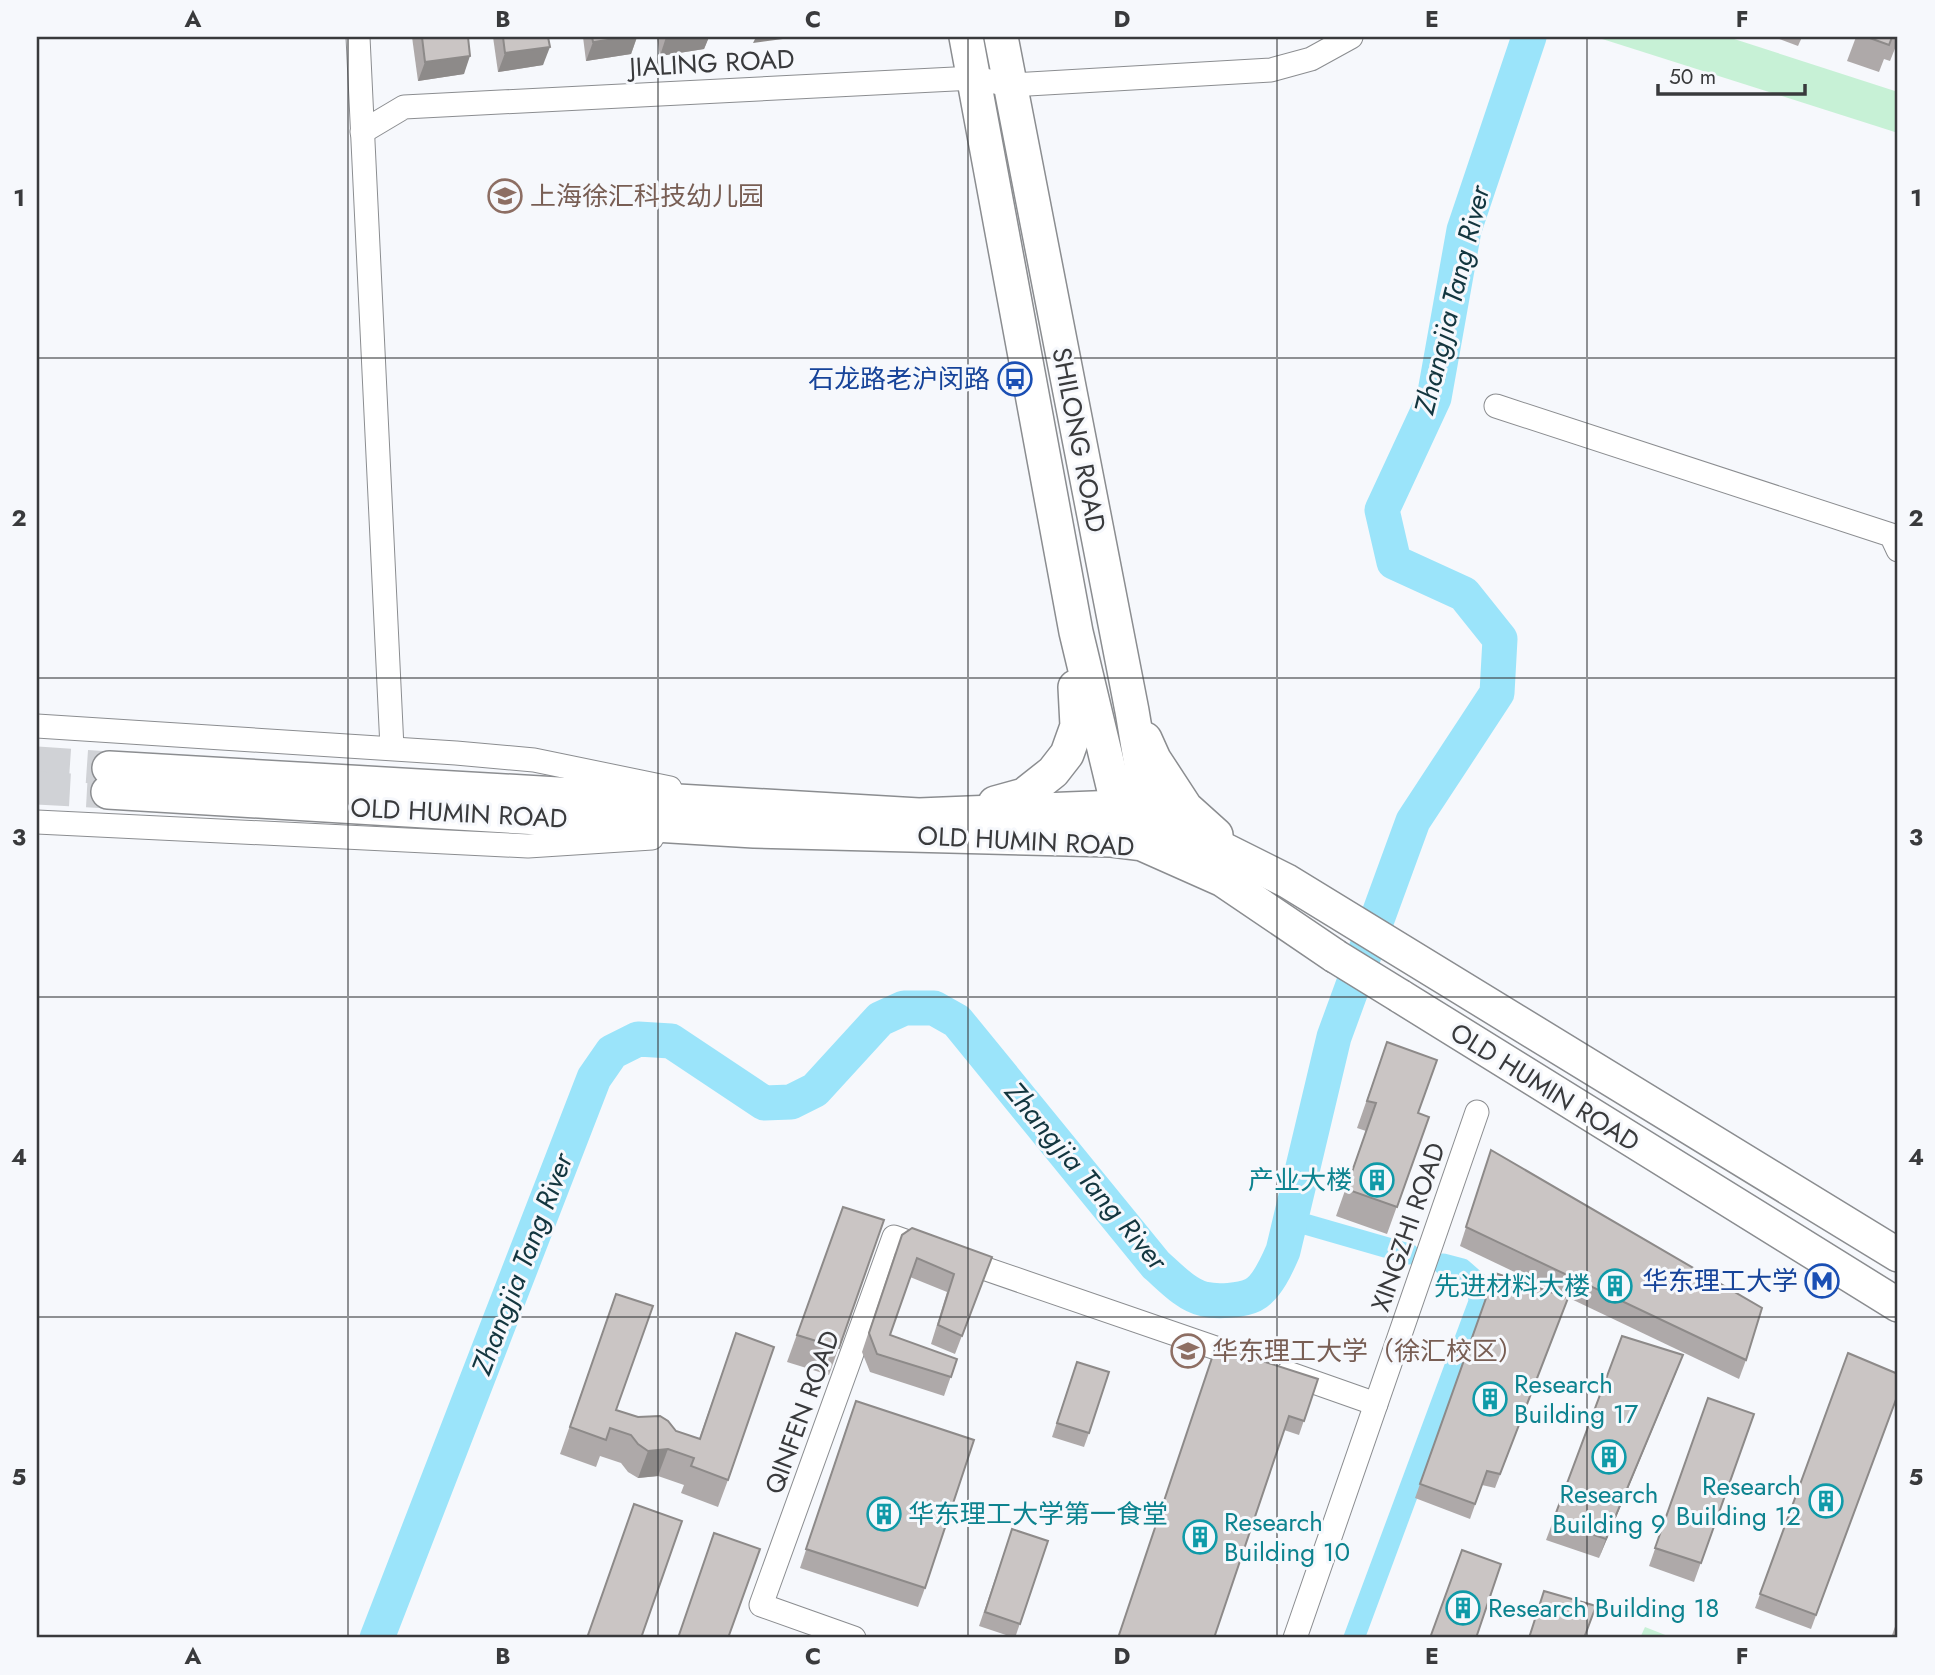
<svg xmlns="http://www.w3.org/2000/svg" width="1935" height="1675" viewBox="0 0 1935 1675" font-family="Jost,'Noto Sans SC',sans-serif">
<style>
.green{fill:#c7f1d6}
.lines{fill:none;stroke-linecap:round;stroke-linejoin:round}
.canal{stroke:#9be4fa;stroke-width:21}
.river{stroke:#9be4fa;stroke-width:35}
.secondary-tunnel{stroke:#d0d2d6;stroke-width:33;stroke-dasharray:33 17;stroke-linecap:butt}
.minor-casing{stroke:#8b8d90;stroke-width:25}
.secondary-casing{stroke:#8b8d90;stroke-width:36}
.minor{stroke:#fff;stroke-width:23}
.secondary{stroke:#fff;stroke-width:33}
.secondary-bridge-casing{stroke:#8b8d90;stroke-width:36;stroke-linecap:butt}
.secondary-bridge{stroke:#fff;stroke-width:33}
.wall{fill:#aea9a9}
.shaded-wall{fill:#8d8a89}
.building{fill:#cac5c4;stroke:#8d8a89;stroke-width:2}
.grid{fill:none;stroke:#393a3c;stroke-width:2;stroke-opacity:0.55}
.labels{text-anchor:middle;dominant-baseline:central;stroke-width:6;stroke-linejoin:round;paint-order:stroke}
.street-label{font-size:26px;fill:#393a3c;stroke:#f6f8fc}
.education-label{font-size:26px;fill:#785e54;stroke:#f6f8fc;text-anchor:start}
.transit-label{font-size:26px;fill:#164399;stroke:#f6f8fc;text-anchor:end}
.culture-label{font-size:26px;fill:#0d838f;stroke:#f6f8fc;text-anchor:start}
.water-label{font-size:28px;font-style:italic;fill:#13363f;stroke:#f6f8fc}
.neatline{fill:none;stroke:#393a3c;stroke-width:2.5}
.grid-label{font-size:23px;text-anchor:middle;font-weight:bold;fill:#393a3c}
</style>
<rect width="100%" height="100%" fill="#f6f8fc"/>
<!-- green -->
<g class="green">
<path d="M1596,37h132l170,55v41z"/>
<path d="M1645,1627l28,11h-33z"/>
</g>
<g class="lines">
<!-- canal -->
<g class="canal">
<path d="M1291,1220l118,34"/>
<path d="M1354,1638l125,-336 -2,-20 -15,-13 -19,-5"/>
</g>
<!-- river -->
<path class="river" d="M377,1638l217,-560 18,-26 26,-13 33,2 93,62 27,-1 24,-12 65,-71 24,-11h30l23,13 199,244c14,12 30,30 48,34 12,3 37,2 49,-4 14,-7 24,-30 30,-44l51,-214 79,-216 84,-128 3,-54 -36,-45 -70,-32 -12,-52 52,-112 30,-168 65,-193"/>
<!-- secondary-tunnel -->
<g class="secondary-tunnel">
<path d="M37,763l72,5"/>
<path d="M37,788l71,4"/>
</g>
<defs>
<g id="minor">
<path d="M358,37l34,711"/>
<path d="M362,132l42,-25 570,-29 36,7 261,-15 40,-11 40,-22"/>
<path d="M1496,406l395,129 7,15"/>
<path d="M37,726l419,27 78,7 136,28"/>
<path d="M37,822l491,24 124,-8"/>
<path d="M960,1260l282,97"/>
<path d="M1288,1373l88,31"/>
<path d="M854,1638l-93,-33 133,-368 34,12"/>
<path d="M1295,1638l182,-526"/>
</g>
<g id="secondary">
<path d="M966,37l110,595 42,175 -5,21"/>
<path d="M1001,37l131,674 17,101 -4,19"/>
<path d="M1145,739l9,20 32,49 30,27"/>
<path d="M109,768l810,47 199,-8 31,5 138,69 611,374"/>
<path d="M108,792l646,39 356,9 32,4 81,36 112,76"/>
<path d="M995,803l29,-8 29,-23 14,-18 10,-28 -2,-39"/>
<path d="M1400,996l498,309"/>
</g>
</defs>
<!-- minor casing -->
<use href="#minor" class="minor-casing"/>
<!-- secondary casing -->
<use href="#secondary" class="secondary-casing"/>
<!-- minor -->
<use href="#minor" class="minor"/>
<!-- secondary -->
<use href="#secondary" class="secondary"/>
<defs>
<path id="secondary-bridge" d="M1335,956l65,40"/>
</defs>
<!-- secondary-bridge casing -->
<use href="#secondary-bridge" class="secondary-bridge-casing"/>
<!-- secondary-bridge -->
<use href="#secondary-bridge" class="secondary-bridge"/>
</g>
<!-- wall -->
<g class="wall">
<path d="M412,37h56l-4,37 -46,7z"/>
<path d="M493,37h55l-5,28 -45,7z"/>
<path d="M583,37h54l-6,17 -45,7z"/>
<path d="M657,37h52l-5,12 -44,7z"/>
<path d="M1774,37h28l-4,9z"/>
<path d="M1856,37h42v10l-2,-1 -6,15 -6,-2 -5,13 -32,-11z"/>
<path d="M1387,1042l31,71 11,4 -42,117 -51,-18 30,-85 -9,-3z"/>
<path d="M1491,1150l255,210 -7,19 -279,-133z"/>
<path d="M843,1207l41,13 -55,155 -42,-13z"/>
<path d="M895,1253l97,4 -37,97 -24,-10 16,-52 -37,-15 -20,58 67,24 -13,37 -74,-24 -8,-20z"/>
<path d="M1495,1273l73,25 -73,190 -13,-3 -12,34 -55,-21z"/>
<path d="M616,1294v116l83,29 37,-106 -8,147 -10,27 -37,-14 3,-8 -26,-9 -20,2 -10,-6 -7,-9 -21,-7 -4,11 -36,-13z"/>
<path d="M1622,1336l61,19 -84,203 -53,-18z"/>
<path d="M1848,1353l50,42 -87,234 -56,-21z"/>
<path d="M1072,1376l17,57 -5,14 -32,-10z"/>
<path d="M1318,1379l-19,56 -15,-5 -166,208z"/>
<path d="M1708,1398l46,16 -60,168 -45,-16z"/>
<path d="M849,1420l76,168 -7,19 -118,-39z"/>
<path d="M1012,1529l36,12 -33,97 -36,-12z"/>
<path d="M1898,1618v20h-7z"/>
</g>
<!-- shaded-wall -->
<g class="shaded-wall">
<path d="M630,37h7l-6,17 -45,7 7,-19z"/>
<path d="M666,37h43l-5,12 -44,7z"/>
<path d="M756,37h42l-45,6z"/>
<path d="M550,47l-7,18 -45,7 7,-19z"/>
<path d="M470,56l-6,18 -46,7 7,-19z"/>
<path d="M1683,1355l-7,18 -77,185 7,-19z"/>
<path d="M668,1449l-10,27 -20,2 10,-27z"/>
</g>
<!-- building -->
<g class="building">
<path d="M422,37h46l2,19 -45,6z"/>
<path d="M503,37h45l2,10 -45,6z"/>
<path d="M592,37h38l-37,5z"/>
<path d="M1867,37h25l-3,8z"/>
<path d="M1387,1042l50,18 -19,53 11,4 -32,90 -51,-18 30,-86 -9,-2z"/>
<path d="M1491,1150l271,158 -16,52 -280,-133z"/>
<path d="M843,1207l41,13 -45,128 -42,-13z"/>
<path d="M912,1228l80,29 -30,79 -24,-11 16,-51 -37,-16 -27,77 67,24 -6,18 -74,-23 -8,-21 33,-98z"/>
<path d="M1495,1273l73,25 -68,176 -13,-3 -12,33 -55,-20z"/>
<path d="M616,1294l37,12 -37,104 22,7 22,-1 8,5 8,10 24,8 36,-106 38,14 -46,133 -37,-14 3,-8 -26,-9 -20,2 -10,-7 -7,-9 -21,-7 -4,12 -36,-13z"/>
<path d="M1622,1336l61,19 -77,184 -53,-18z"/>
<path d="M1216,1346l102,33 -14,42 -15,-5 -75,222h-96z"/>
<path d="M1848,1353l50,21v20l-82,221 -56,-21z"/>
<path d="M1077,1362l32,10 -20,61 -32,-10z"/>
<path d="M1708,1398l46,16 -53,149 -46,-15z"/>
<path d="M856,1401l118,39 -49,148 -119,-39z"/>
<path d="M634,1504l48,17 -41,117h-54z"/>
<path d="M1012,1529l36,12 -28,83 -35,-12z"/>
<path d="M714,1533l46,16 -32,89h-50z"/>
<path d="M1462,1550l39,14 -25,74h-46z"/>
<path d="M1544,1591l52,15 -12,32h-55z"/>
</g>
<!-- grid -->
<path class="grid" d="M348,37v1601M658,37v1601M968,37v1601M1277,37v1601M1587,37v1601M37,358h1861M37,678h1861M37,997h1861M37,1317h1861"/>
<!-- icons -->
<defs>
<symbol id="school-ring" viewBox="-11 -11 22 22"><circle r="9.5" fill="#f6f8fc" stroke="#8d6e63" stroke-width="1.5"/><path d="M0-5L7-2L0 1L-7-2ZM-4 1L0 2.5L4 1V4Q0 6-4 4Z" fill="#8d6e63"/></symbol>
<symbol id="bus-ring" viewBox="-11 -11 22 22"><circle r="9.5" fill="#f6f8fc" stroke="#1a4fb4" stroke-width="1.5"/><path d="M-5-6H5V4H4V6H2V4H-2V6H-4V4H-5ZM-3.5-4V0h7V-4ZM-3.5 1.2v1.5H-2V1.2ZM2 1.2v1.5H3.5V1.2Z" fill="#1a4fb4"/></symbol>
<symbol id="building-ring" viewBox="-11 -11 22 22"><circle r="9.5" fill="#f6f8fc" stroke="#0f9aa8" stroke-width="1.5"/><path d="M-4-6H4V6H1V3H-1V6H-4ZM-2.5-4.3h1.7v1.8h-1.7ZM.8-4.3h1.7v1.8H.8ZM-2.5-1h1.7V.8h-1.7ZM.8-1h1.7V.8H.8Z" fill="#0f9aa8"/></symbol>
<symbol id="metro-ring" viewBox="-11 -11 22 22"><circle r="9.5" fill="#f6f8fc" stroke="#1a4fb4" stroke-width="1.5"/><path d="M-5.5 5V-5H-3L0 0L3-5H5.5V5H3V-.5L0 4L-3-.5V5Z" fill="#1a4fb4"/></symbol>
<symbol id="university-ring" viewBox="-11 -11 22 22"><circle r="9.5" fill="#f6f8fc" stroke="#8d6e63" stroke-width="1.5"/><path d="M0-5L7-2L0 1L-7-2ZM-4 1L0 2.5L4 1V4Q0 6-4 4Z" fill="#8d6e63"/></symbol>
</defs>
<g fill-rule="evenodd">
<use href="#school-ring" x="486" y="177" width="38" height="38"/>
<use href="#bus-ring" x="996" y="360" width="38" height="38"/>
<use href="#building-ring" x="1358" y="1161" width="38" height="38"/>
<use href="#metro-ring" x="1803" y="1262" width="38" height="38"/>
<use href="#building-ring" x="1596" y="1267" width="38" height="38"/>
<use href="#university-ring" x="1169" y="1332" width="38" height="38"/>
<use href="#building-ring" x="1471" y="1380" width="38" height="38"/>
<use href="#building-ring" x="1590" y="1438" width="38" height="38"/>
<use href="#building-ring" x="1807" y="1482" width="38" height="38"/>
<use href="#building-ring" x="865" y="1495" width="38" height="38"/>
<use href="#building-ring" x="1181" y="1518" width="38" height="38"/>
<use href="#building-ring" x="1444" y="1589" width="38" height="38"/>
</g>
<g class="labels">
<!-- street labels -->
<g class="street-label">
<text transform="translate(712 63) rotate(-3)">JIALING ROAD</text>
<text transform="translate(1079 440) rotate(79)">SHILONG ROAD</text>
<text transform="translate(459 813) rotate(3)">OLD HUMIN ROAD</text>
<text transform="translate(1026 841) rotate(3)">OLD HUMIN ROAD</text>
<text transform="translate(1545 1087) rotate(32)">OLD HUMIN ROAD</text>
<text transform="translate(1408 1227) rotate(-71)">XINGZHI ROAD</text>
<text transform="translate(802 1412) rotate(-70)">QINFEN ROAD</text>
</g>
<!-- education labels -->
<g class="education-label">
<text x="530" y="196">上海徐汇科技幼儿园</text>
<text x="1212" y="1351">华东理工大学（徐汇校区）</text>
</g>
<!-- transit labels -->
<g class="transit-label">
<text x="990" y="379">石龙路老沪闵路</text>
<text x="1798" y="1281">华东理工大学</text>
</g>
<!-- culture labels -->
<g class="culture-label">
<text x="1352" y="1180" text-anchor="end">产业大楼</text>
<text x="1590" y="1286" text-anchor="end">先进材料大楼</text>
<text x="1514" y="1384">Research<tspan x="1514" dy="30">Building 17</tspan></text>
<text x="1801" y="1486" text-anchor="end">Research<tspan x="1801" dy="30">Building 12</tspan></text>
<text x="1609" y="1494" text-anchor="middle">Research<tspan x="1609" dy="30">Building 9</tspan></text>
<text x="908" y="1514">华东理工大学第一食堂</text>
<text x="1224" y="1522">Research<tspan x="1224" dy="30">Building 10</tspan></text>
<text x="1488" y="1608">Research Building 18</text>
</g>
<!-- water labels -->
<g class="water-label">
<text transform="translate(1452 300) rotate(-76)">Zhangjia Tang River</text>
<text transform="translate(1086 1176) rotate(50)">Zhangjia Tang River</text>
<text transform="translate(522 1264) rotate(-69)">Zhangjia Tang River</text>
</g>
</g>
<!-- border -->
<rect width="1935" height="1675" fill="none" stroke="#f6f8fc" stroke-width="77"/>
<!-- scale -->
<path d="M1658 84v10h147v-10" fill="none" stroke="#393a3c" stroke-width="3.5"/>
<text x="1669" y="84" font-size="21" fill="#393a3c" stroke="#f6f8fc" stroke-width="5" paint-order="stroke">50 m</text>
<rect x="38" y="38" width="1858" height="1598" class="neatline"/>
<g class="grid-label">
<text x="193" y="27">A</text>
<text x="503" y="27">B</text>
<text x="813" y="27">C</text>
<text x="1122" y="27">D</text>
<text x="1432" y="27">E</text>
<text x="1742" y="27">F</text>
<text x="19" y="206">1</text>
<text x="1916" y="206">1</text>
<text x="19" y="526">2</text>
<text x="1916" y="526">2</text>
<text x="19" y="845">3</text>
<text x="1916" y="845">3</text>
<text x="19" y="1165">4</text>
<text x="1916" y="1165">4</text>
<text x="19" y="1485">5</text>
<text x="1916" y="1485">5</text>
<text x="193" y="1664">A</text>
<text x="503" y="1664">B</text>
<text x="813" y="1664">C</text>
<text x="1122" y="1664">D</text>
<text x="1432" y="1664">E</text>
<text x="1742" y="1664">F</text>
</g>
</svg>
